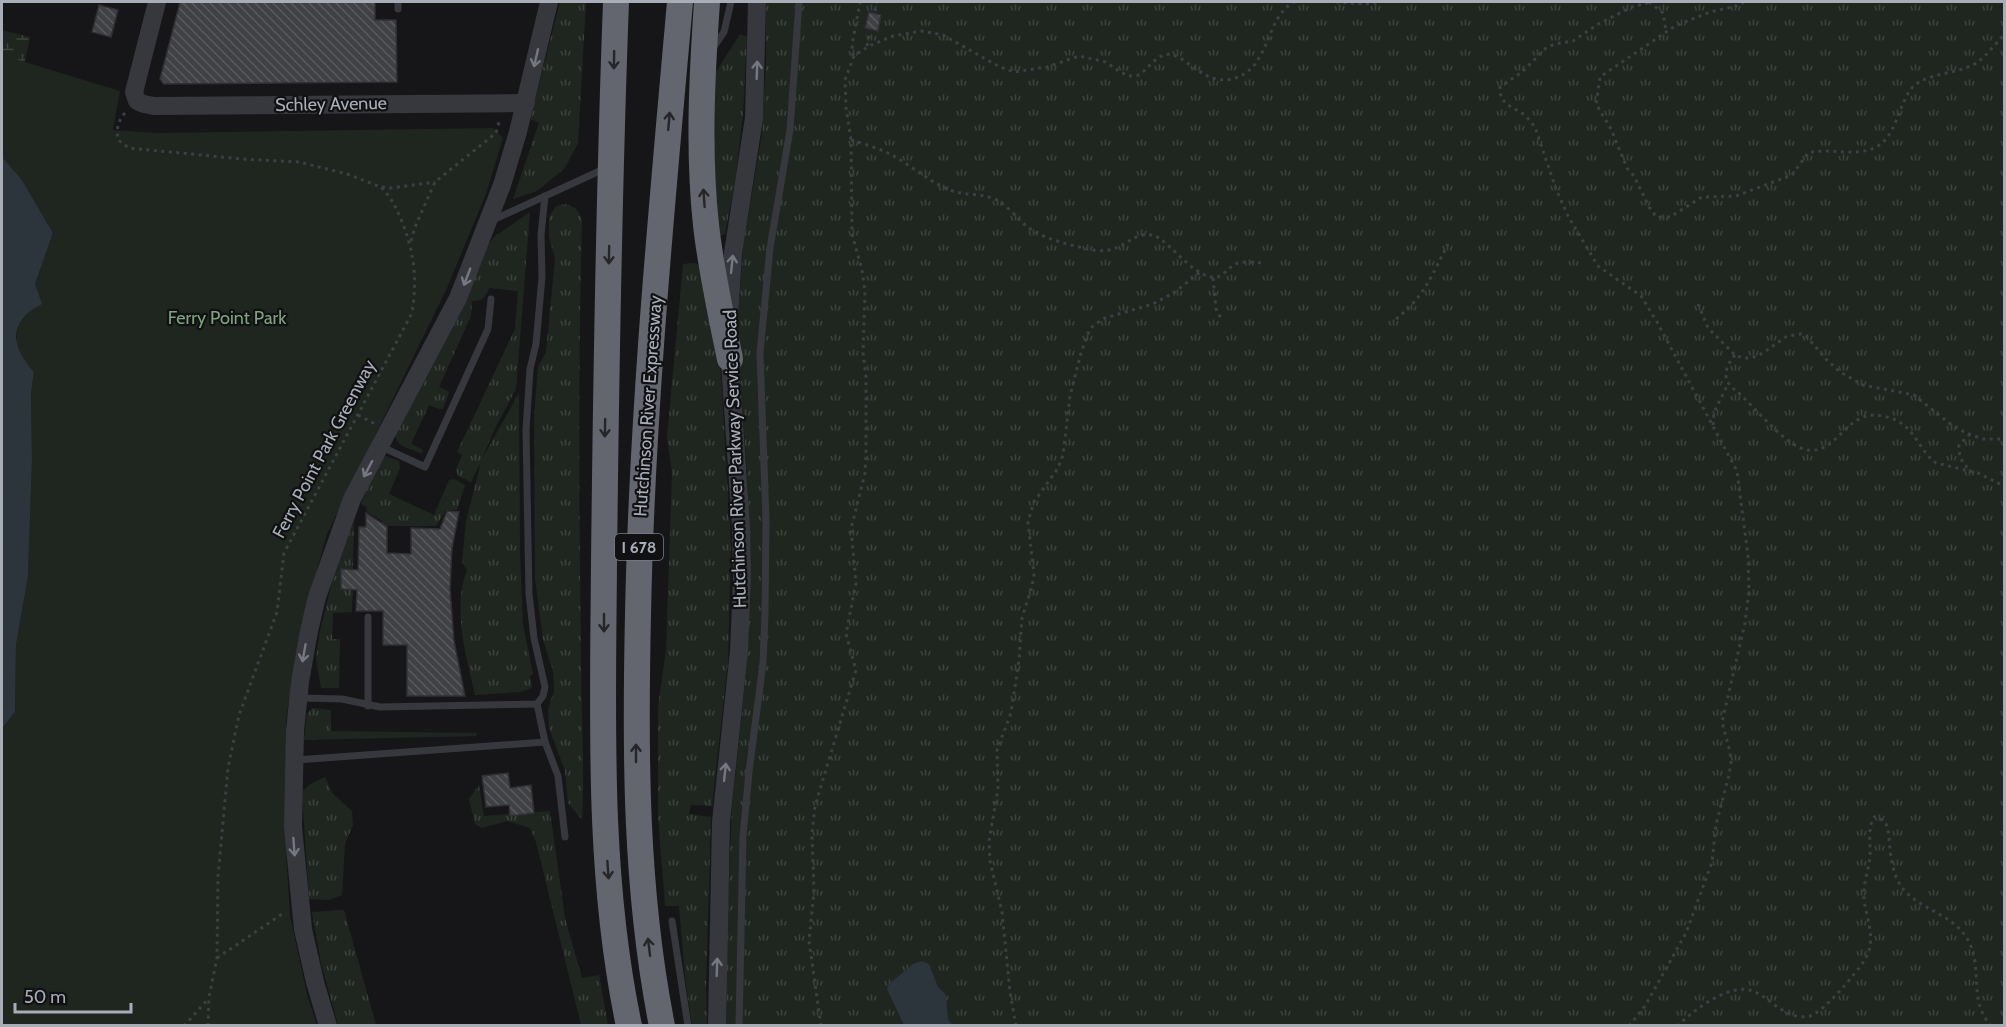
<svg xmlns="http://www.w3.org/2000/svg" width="2006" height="1027" viewBox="0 0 2006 1027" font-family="Cabin,sans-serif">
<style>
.grass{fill:url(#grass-tufts)}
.wetland{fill:url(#wetland-marsh)}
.park{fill:#1e261f}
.water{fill:#2c353c}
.building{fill:url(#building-back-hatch);stroke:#303034;stroke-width:1.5}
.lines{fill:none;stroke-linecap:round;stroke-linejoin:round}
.path{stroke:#3d3f44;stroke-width:3;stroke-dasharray:3 4.5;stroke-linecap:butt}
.service{stroke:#37383d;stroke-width:7}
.tertiary{stroke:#37383d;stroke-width:18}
.motorway{stroke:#63666e;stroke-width:26}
.oneway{stroke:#757881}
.oneway2{stroke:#26262a}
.labels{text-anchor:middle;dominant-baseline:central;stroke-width:4.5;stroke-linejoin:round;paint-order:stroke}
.shield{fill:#111113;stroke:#7b7e86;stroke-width:1.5}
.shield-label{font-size:16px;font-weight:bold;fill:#a8adb8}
.street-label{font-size:18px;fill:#a8adb8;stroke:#111113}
.park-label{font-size:18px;fill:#7fa381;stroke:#111113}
</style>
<defs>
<pattern id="grass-tufts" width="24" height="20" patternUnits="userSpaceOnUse" patternTransform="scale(1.5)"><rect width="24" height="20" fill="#1e261f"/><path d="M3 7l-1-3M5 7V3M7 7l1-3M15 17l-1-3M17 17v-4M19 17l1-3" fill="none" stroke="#3c433d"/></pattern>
<pattern id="wetland-marsh" width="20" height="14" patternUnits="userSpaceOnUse" patternTransform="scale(1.5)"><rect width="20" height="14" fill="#1e261f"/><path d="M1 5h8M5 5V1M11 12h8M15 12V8" fill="none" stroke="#3c433d"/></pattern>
<pattern id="building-back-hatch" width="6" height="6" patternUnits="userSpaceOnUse" patternTransform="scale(1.5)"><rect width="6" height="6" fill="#404145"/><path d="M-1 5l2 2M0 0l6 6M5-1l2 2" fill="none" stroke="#595a5e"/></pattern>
</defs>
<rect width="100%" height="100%" fill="#161618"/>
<!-- grass -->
<g class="grass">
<path d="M560,2h26l-8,141 -13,25 -28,23 -24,8 26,-76 -9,-4z"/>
<path d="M766,2h1238v1023l-1278,1 1,-103 5,-115 14,-136 5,-82 -4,-116 -8,-115 -1,-45 5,-67 19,-114 4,-70z"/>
<path d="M740,34l7,3 -4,78 -8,66 -10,53 -6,2 -6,-32 -4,-121z"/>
<path d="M565,204c11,3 14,6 17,17 -4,144 -3,288 -1,431 0,57 4,112 1,168l-14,-17 -3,-32 -16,-43 -1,-19 6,-18 -1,-20 -10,-31 -8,-61 -1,-163 4,-49 8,-15 9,-94 -6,-20v-21l7,-11z"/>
<path d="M530,212l-14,177 -21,39 -13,31 37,-66 1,159 3,72 10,50 -3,2 2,12 -12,4 -45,3c-9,-40 -23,-86 -8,-125l-5,-7 4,-42 15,-59 -10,20 -13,-6 -2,-7 6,-14 -5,-3 58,-123 3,-38 -29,-3c-4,10 -6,13 -17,13l-1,15 -32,71 10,5 -6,17h-4l-10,-4 -18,39 11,5 1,4h-3c-15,-7 -25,-5 -25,-24l92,-183 7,-9z"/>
<path d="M695,263l10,5 16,107 10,169 -3,117 -16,145 -21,-1 -2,9 22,3 -5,170 1,38h-15l-7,-48 -6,-71h-14l-7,-91v-108l8,-57 6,-177 -5,-36 16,-173z"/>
<path d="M386,456l13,5 1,7 -11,26 45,21 15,-35 5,-1 11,6 -8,25h-11l-10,16h-54v-5l-16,-10 1,-4 -6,-3 18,-43z"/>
<path d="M354,522l-2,90 -19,1 -1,26h8l-1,49h-18l-5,-29 3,-24 16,-65z"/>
<path d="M312,708l19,2v21l146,2 -1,3 -172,4 3,-26z"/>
<path d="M325,777l7,16 20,18 1,14 -8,19 -3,51 -13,5 -20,-1 -7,-107 7,-7z"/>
<path d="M479,785l5,31 66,-5 15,107 17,60 17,-3 9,50h-27l-45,-183 -6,-14 -23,-7 -25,7 -7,-4 -6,-25z"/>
<path d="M344,910l32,115h-38l-17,-62 -9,-51z"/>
</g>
<!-- wetland -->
<path class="wetland" d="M2,30l28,7 -11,51 -17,14z"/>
<!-- park -->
<path class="park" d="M2,55l118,36 -7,39 45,3 335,-5 10,10 -17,56 -39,94 -120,246 -26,92 -15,94v131l4,64 17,79 10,31h-315v-297l13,-16 1,-67 12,-69 4,-116 -1,-67 3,-21 -9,-9 -9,-16 2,-23 13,-14 4,-26 18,-51 -31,-53 -20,-23z"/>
<!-- water -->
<g class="water">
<path d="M2,157l20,23 31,53 -18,51 7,20c-34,17 -32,42 -8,68l-3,21 1,67 -4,116 -12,69 -1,67 -13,16z"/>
<path d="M922,961l7,3 9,23 8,8 2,25 5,5h-49l-17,-36 2,-5 24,-20z"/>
</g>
<!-- building -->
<g class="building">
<path d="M180,2h195v18h21l1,62 -233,2 -4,-5z"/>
<path d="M99,5l19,5 -7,27 -19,-5z"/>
<path d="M869,12l12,3 -3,16 -13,-3z"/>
<path d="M447,511l12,1 -7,36 -2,41 4,52 11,55h-58v-51h-24v-34h-27l1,-21 -16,-1v-20l17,1 1,-43h7v-14l21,14v26l24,1v-26l29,1z"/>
<path d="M508,773l2,15 21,-3 3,28 -24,3 -1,-11 -23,2 -4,-31z"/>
</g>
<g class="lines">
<!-- path -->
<g class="path">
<path d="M1336,2l30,2 15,-2"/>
<path d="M1649,2l14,11 3,18"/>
<path d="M1744,2l-7,4 -27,6 -35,14 -75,51 -4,27 15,25 16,39 7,8 15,31 6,8 5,2h10l32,-20 34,-1 56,-21 16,-22c22,-6 47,5 68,-6 20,-10 22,-41 35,-58 13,-17 50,-14 68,-28 9,-7 17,-18 25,-26"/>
<path d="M875,11l2,-9"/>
<path d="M867,46l3,-15"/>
<path d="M853,56l-1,-11 8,-43"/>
<path d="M125,113c-7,8 -9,16 -7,27l11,8 113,11 57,3 48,12 34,13 10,1 44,-6"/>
<path d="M851,140c13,4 27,8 39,14 21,11 40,29 63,37 14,5 30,2 44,9 13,7 22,22 35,30 15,10 39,15 56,19 34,9 41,-18 64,-14 14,2 36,37 59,42 12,3 17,-11 27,-14 8,-2 19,0 27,0"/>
<path d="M411,241l4,-14 20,-45 61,-49 4,-15"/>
<path d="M1213,278l3,31 6,11"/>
<path d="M1698,304l10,24 27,27 8,3h9l11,-5 24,-17 14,-2 5,2 21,24 13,12 23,13 51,10 35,28 17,10 17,6h21"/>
<path d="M1396,319c28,-22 36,-44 52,-75"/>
<path d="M1735,355c-10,12 -14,24 0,35 19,15 51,58 73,60 32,4 38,-45 79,-33 28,7 30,32 49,46l42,10 26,13"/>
<path d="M358,415l17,9"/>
<path d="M1713,425l1,-13 14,-28"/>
<path d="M1970,434l-11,11c0,11 2,17 11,25"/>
<path d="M217,958l68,-46"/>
<path d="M184,1026l25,-28"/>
<path d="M208,1026l1,-29 8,-39 1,-82 10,-108 11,-53 38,-103 7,-59 128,-240c5,-34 3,-57 -9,-89 -6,-14 -11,-26 -22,-37"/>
<path d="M821,1026l-12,-85 5,-50 -2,-58 3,-27 41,-136 -10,-36 10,-51 -5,-54 14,-56 1,-18v-78l-3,-24 2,-62 -3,-21 -10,-36 -1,-94 -5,-32 -1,-28 9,-24 15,-10 24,-10 28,-5 22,4 55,31 16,6 33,-5 32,-11 27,6 14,10 9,4 10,-1c9,-6 15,-17 25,-20 19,-6 37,31 68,24 39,-9 32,-61 62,-77"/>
<path d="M1016,1026l-6,-34 -8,-80 -12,-51 -1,-20 9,-52 -1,-39 14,-37 8,-53 3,-42 10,-32 2,-11 -6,-53 6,-20 24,-34 5,-13 7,-59 11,-43 8,-22 4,-5 12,-8 48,-14 22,-12 25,-20"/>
<path d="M1629,1026l16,-20 41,-73 26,-71 4,-37 13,-50 2,-12 -1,-11 -8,-30 23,-99 4,-32 -1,-35 -11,-85 -80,-149 -16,-26 -43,-30 -30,-50 -12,-27 -21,-62 -10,-12 -17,-10 -7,-7 -1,-11 22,-15 24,-24 9,-4 18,-3 25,-17 34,-17 19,-5"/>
<path d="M1677,1026c16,-15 49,-41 72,-36 14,3 25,17 39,23 6,3 15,5 22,3 14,-4 46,-43 54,-55 14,-21 2,-41 0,-63 -1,-13 4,-27 6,-40 1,-13 -3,-30 4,-41h4l8,7 2,5c2,16 2,34 9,50 14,31 57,32 72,63 14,28 -1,58 22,84"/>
</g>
<!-- service -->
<g class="service">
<path d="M398,9v-7"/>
<path d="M713,48l11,-16 7,-30"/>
<path d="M493,220l113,-52"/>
<path d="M382,447l43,20 63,-138 3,-30"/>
<path d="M300,698l42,1 38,8 157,-3 6,-8 2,-9 -11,-49 -5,-44 -3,-164 4,-61 6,-25 6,-67 -1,-42 4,-39"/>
<path d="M537,704l8,38 13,34 7,61"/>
<path d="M368,706v-89"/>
<path d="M296,760l249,-18"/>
<path d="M672,921l16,105"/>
<path d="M739,1026l4,-190 6,-64 14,-109 2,-48 1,-95 -6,-167 10,-105 20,-118 9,-128"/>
</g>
<!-- tertiary -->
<g class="tertiary">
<path d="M157,2l-23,90 3,9 7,3 10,2 372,-3"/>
<path d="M729,317l4,-64 21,-135 3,-116"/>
<path d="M328,1026l-13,-44 -12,-53 -10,-102 2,-96 5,-49 9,-51 8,-34 35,-98 106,-201 44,-113 16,-53 31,-130"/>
<path d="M717,1026l4,-204 18,-171 3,-72 -1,-52 -12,-179"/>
</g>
<!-- motorway -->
<g class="motorway">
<path d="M616,2c-7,187 -10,374 -12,561 -1,154 -7,311 25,463"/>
<path d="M707,2c-5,73 -9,149 -1,223 5,45 15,90 24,134"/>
<path d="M662,1026c-27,-137 -27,-274 -24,-412 4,-204 24,-409 42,-612"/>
</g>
</g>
<!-- one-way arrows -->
<defs><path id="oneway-shaft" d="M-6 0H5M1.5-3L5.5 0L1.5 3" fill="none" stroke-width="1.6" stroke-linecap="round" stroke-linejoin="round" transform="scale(1.5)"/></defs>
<g class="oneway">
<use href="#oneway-shaft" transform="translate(536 58) rotate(103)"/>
<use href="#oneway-shaft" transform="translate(757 70) rotate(-88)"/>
<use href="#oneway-shaft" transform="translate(732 264) rotate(-84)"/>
<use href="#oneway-shaft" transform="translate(467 277) rotate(111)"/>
<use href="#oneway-shaft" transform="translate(368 469) rotate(118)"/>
<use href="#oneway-shaft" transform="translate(304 653) rotate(100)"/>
<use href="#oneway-shaft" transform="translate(725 772) rotate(-84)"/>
<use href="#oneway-shaft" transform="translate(294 847) rotate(86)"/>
<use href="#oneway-shaft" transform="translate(717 967) rotate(-88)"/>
</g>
<g class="oneway2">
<use href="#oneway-shaft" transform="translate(614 60) rotate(91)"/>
<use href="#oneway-shaft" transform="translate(669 121) rotate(-85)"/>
<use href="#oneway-shaft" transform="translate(704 198) rotate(-94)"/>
<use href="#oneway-shaft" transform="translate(609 255) rotate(91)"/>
<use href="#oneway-shaft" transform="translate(605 428) rotate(91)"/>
<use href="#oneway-shaft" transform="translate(604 623) rotate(90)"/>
<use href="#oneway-shaft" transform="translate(636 753) rotate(-90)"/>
<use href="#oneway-shaft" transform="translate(608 870) rotate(86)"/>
<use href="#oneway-shaft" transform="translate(649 947) rotate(-97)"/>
</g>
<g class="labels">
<!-- shield labels -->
<rect class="shield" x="615" y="534" width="48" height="26" rx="4.5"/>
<g class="shield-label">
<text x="639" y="547">I 678</text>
</g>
<!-- street labels -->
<g class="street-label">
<text transform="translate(331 104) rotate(-1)">Schley Avenue</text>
<text transform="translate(648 406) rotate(-86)">Hutchinson River Expressway</text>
<text transform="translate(324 449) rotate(-62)">Ferry Point Park Greenway</text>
<text transform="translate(735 459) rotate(-92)">Hutchinson River Parkway Service Road</text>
</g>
<!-- park labels -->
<g class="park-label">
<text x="227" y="318">Ferry Point Park</text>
</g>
</g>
<!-- border -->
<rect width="2006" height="1027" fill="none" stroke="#a8adb8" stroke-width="6"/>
<!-- scale -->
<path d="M15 1003v9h116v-9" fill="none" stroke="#a8adb8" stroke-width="3"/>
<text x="24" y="1003" font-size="18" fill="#a8adb8" stroke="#111113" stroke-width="4.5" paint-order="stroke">50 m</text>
</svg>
